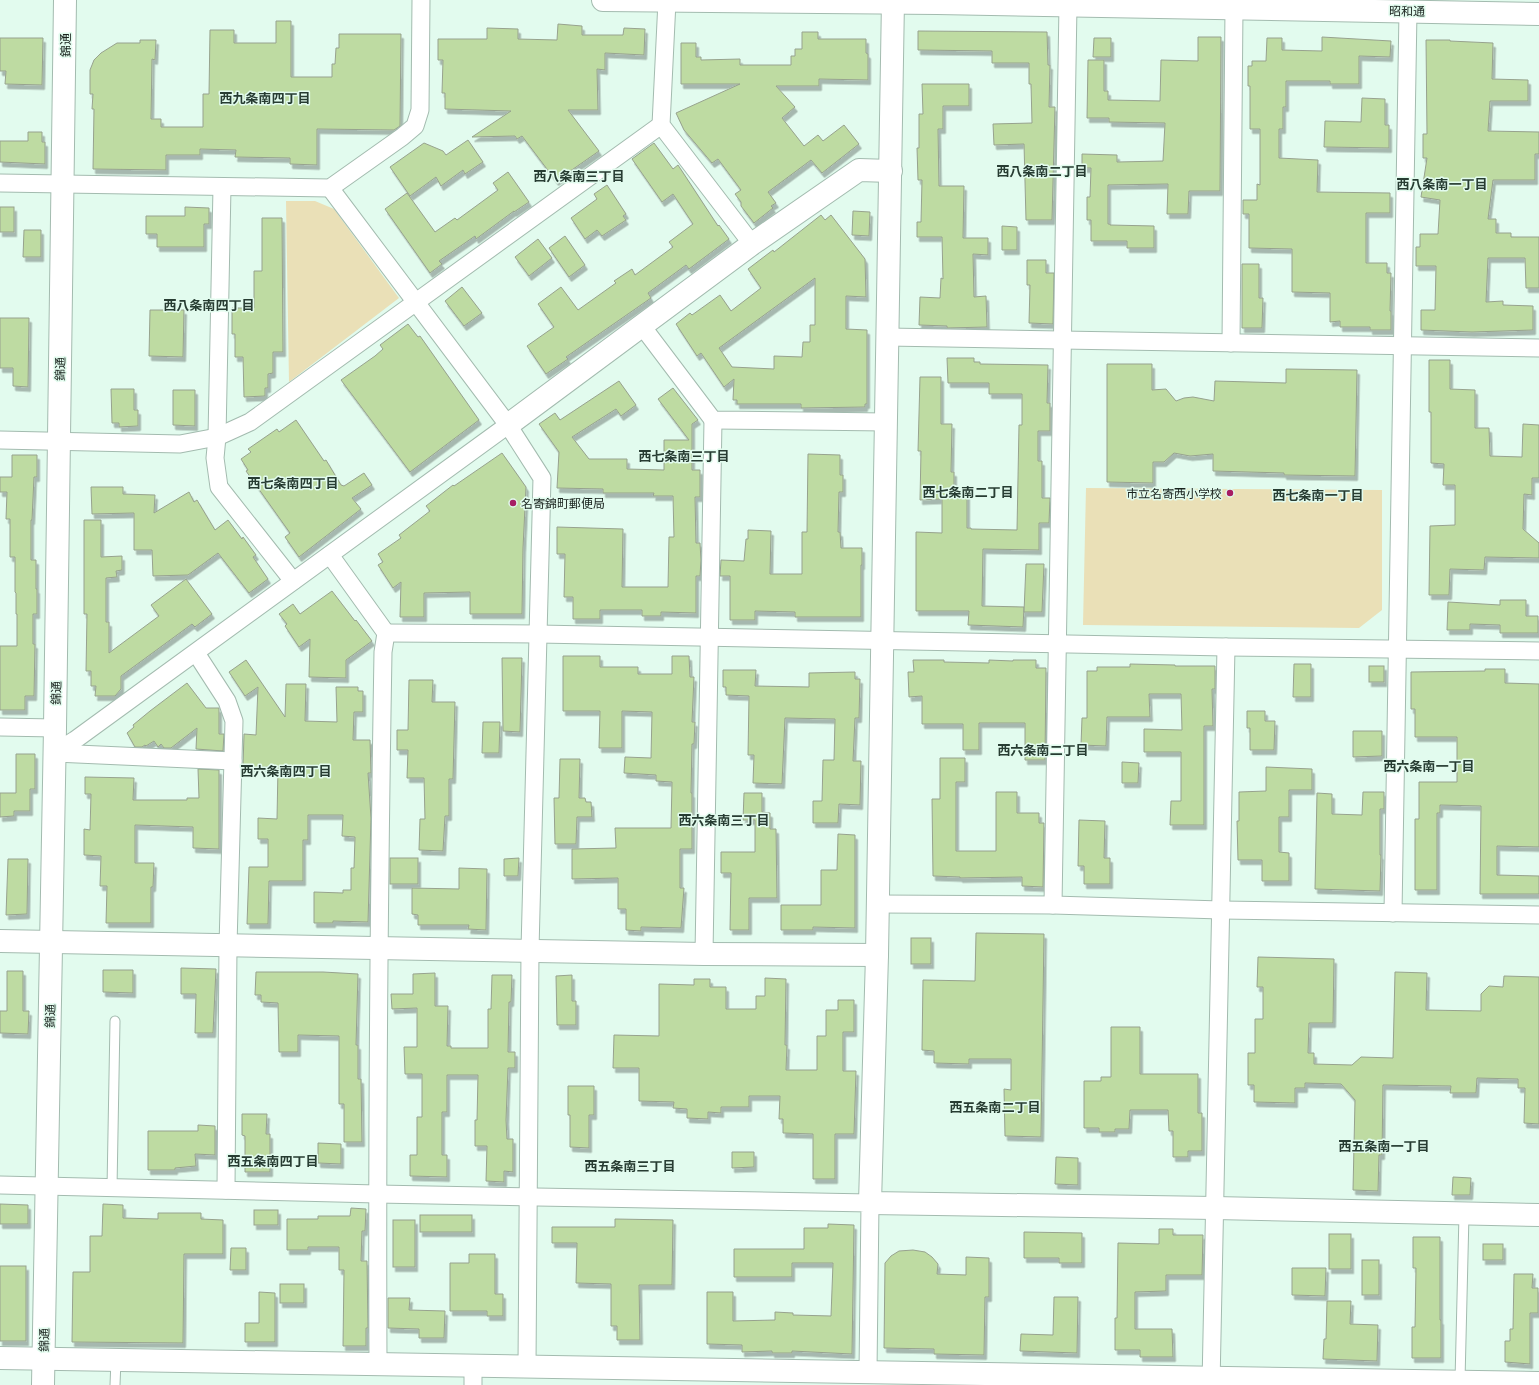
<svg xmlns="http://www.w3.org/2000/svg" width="1539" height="1385" viewBox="0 0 1539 1385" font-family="Lato,'Noto Sans JP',sans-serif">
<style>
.green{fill:#eae0b7}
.building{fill:#bedba2;stroke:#97a28e;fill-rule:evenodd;filter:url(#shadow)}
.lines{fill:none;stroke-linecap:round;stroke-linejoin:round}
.lane-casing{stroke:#a3bbaf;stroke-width:11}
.street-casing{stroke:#a3bbaf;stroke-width:19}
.secondary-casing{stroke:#a3bbaf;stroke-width:24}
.lane{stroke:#fff;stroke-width:9}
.street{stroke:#fff;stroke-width:17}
.secondary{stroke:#fff;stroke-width:22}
.poi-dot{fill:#a71d63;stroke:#e2fbee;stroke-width:1.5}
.labels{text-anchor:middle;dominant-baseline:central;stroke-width:3;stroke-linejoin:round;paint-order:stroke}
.street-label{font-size:12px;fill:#19221d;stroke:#e2fbee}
.poi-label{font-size:12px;fill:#19221d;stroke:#e2fbee;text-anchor:end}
.neighbourhood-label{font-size:13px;font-weight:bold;fill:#273c32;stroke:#e2fbee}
</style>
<defs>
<filter id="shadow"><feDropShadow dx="2.5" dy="4.5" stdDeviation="0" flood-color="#0004"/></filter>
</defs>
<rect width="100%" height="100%" fill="#e2fbee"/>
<!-- green -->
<g class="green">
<path d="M286,201h29l19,8 65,89 -110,84z"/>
<path d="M1086,488l296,2v120l-23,18 -276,-3z"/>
</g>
<!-- building -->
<g class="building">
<path d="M276,21h15v56h41v-13h3l1,-16h3v-14h62l-1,92 -6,4 -77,-1v36l-27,-1v-6l-55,-1 1,-7 -36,-1v6h-34v15l-73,-1 1,-60h-2l1,-15h-3v-24l4,-10 7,-7 16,-10h23v-3h16l-1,20 -3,-1 -1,60h10v8h42v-33h6l1,-64h24v13h42z"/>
<path d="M558,24l24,2v9h41l1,-7 21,1 -1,26 -39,-2v17l-8,-1 1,41h-30l31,41 -43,30 -34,-45 -5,3 -2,-3 -43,1 39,-26 -66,-2v-16h-3l1,-33h-5v-21h49v-11l31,1v10l39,1z"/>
<path d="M918,31l129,1 1,33h2l-1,42h6l-3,113h-26l-2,-76 -30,1 -1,-21 39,-1 -1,-39h-2v-21h-37v-12l-74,-1z"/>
<path d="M802,32h16v7h48v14l2,1v26l-49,-1v7h-43l19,21 -13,11 22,28 14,-11 5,6 21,-16 15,19 -37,29 -11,-13 -43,32 8,11 -5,3 2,2 -19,15 -13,-17v-4l-6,-8 6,-4 -23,-31 -6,4 -28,-33 -8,-17 64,-29h-59v-41h15v14h5v3l39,-1v6h51v-9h4v-7h7z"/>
<path d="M1198,37h23l-1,154h-31l-1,23h-21l1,-30 -60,1v39h2v1l44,1v22h-27v-7h-36v-21h-4v-23h3l1,-29h-9v-14l35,1v7l46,-1 2,-38 -56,-1v-4h-22l1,-58h16v31h4v9l52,1 1,-41 37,1z"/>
<path d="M1322,37l69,4 -1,16 -31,-1v28h-29v-3h-44v26h-3v22h-4v29l39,2 -1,32 73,1v20h-24v50h21v10h4l-1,38h1v19h-21v-3h-30v-6l-10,1v-29l-38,-1v-43l-43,-1v-34h-6v-14h14v-16l3,1v-56h-10v-43h-2v-20h4v-5h14l1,-23h15v12l40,1z"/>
<path d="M0,38h43l-1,47 -37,-1 1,-13h-6z"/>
<path d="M1094,38h17v19h-18z"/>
<path d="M1426,40h24v1l43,2 -1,36 36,1v21h-38l-2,30 51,1v22h-4v26h-42l-5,39h8v14h15v4h28v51h-13l-1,-30h-37l-2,44 17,-1v4l30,1v24l-61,2 -51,-2v-20h14l1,-44h-20v-19h4v-13h18l2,-34 -19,-3 6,-39h-4v-24h4z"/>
<path d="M922,84h47v22h-26v23h-5l1,57h25l-1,52h25v17l-15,-1 1,43 12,-1 1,31 -40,1v-2l-28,-1 1,-28 20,1 1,-20 2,1 -1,-42h-25v-15h4l1,-42h-4l-1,-32h2v-34h4z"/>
<path d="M1362,98l23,1v26h4v23l-65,-1 1,-26 36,1z"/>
<path d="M28,132h14v10h3v22l-45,-2v-21h28z"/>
<path d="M468,140l15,22 -18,12 -2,-4 -22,16 -5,-9 -26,19 -20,-29 34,-24 19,8 3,4z"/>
<path d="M654,143l19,26 5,-4 40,61 1,-1 10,14 -40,30 -3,-4 -38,28 3,5 -85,59 2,2 -22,15 -19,-28 27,-19 -16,-23 23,-17 17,23 38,-27 -2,-2 18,-12 3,6 38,-28 -4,-5 24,-18 -20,-30 -11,8 -30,-43z"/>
<path d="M508,172l21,30 -15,10v-1l-38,28 -1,-3 -36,25 3,3 -12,9 -45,-64 22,-16 28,39 20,-14 2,2 41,-30 -5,-7z"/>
<path d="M607,185l19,29 -3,2 3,4 -24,16 -5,-6 -12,9 -14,-21 26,-19 -3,-5z"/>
<rect x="0" y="207" width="14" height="25"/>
<path d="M185,207l24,1v16h-5v23h-47v-13h-11v-18h39z"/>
<path d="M853,211l17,1 -1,24 -17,-1z"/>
<path d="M821,215l4,5 6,-5 34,44 1,38 -20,-1v33l21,1v74h-2v3l-64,1v-4h-64v-4h-4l1,-21 -10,8 -23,-34 -4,3 -21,-32 14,-11 2,2 28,-20 11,16 30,-23 -13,-19 25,-19 1,2zM815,278v47h-5v17h-7l-1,15 -28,-1v13l-42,-2 -13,-19z"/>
<path d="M262,218h20l1,134h-10v21l-5,1v14h-3v8l-21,1 -1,-40h-8v-23h-3v-26h22v-37h8z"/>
<path d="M1002,226l15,1v23h-15z"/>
<path d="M24,230h17v27h-18z"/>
<path d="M565,236l20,29 -16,12 -20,-29z"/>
<path d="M538,239l14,19 -23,18 -14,-19z"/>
<path d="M1027,260h19v13h8l-1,51 -24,-1 1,-38h-3z"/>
<path d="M1242,264h17v34h4l-1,30h-20z"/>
<path d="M462,287l20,26 -18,13 -19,-25z"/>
<path d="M150,310h34l-1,47 -34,-1z"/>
<path d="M0,318h29l-1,69 -15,-1v-18h-13z"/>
<path d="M408,324l10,13 2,-1 59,84 -69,52 -69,-92 34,-24 8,-7 -3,-4z"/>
<path d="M947,358h27v4h6v2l68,1 -1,38h3v28h-12v30h4v37h8l-1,25h-10v27l-56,-1 -1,57 42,1 -1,20 -55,-2 1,-14h-53v-79l26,1v-34l-22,1 1,-49h-3l2,-74h21v47h11l-1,48h3v22h13v34h4v1l46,1 2,-105h3v-31h-33v-11h-41z"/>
<path d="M1429,360h21v29l25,1v38h14l1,28 32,1 1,-33 16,1v53h-7v17l-8,-1 -1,35 16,14v15l-54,-1 -1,13 -34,-1 -1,26h-20l1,-69 25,-1v-40h-12l1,-21 -13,-1v-51h-2z"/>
<path d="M1107,364h45v26l14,-1 10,12 8,-3 9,-1 21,4 1,-20 71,2v-14l71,1 -2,106 -71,-1v-2l-71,-2v-17l-23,2 -16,-3 -10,9h-11v21l-46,-1z"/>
<path d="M619,381l17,24 -15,11 -5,-7 -44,28 17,22h38v10l37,1v-30h25l-31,-41 15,-11 25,32 -6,4v46h8v27h-5l1,46h4l1,17 -1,16h-4v37l-35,-1v4h-19v-6h-42v9h-27v-22h-9l1,-43h-8v-27l66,2 -1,58h46l1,-50h5l-1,-41h-20l1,-3h-51v-4l-46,-1 2,-36 -20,-28 16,-11 5,7z"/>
<path d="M111,389h23v21h4v16l-19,1v-4h-7z"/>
<path d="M173,390h22v36l-22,-1z"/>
<path d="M296,420l28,41 2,-1 15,25 3,1 20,-13 8,12 -20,13 9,11 -62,48 -14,-20 5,-4 -44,-62 2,-1 -7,-11 10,-7 -3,-3 29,-20 2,3z"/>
<path d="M502,453l24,34 -3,61 -1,66h-52v-22l-46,1v24h-24l1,-35 -8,6 -15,-23 5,-3 -5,-8 23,-16 -2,-3 31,-24 -4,-5 27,-21 1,1z"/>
<path d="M808,454l32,1v20h3v17h-4l-1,40h2l1,16h21v17h-1v52h-66v-5l-40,-1v9h-25v-44h-10l1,-16 23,1 2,-22h2v-9l23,1 -1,43h32v-42h5z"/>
<path d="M12,455h25v22h-3l-2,43h-1v40h5v29h1v25h-4v30h2l-1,52h-9v14h-25v-64h17v-32h-1v-21l-1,-1v-35h-5v-38h-4l1,-27h-7v-15h12z"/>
<path d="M91,487h32v7l32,1 -1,18 35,-21 5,10 3,-2 18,30 13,-10 14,19 1,-2 13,18 -3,2 15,22 -19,14 -31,-40 -30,22 -35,1 -1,-26h-18v-37l-42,1z"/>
<path d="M84,520h17v37l21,-1v14l-6,1 1,6 -11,1v44h3v31l50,-37 -8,-11 35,-26 26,35 -17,13 -3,-3 -71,52v13l-6,7h-20l1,-10h-5v-15h-5l1,-57h-3z"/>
<path d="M1026,564h18l-2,48h-18z"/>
<path d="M332,591l23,30 1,-1 16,21 -26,19v18l-37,-1 1,-38 -11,8 -14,-21 2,-2 -8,-10 14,-10 7,10z"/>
<path d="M1500,600h26v16h12v17h-38v-8l-30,-1v6h-23l1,-28 52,3z"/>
<path d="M563,656h37v11h38v7h34v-18h17l1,21h4l-2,45h3l-1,22h-2l-1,49h1v56h-12v39h4l-3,40 -40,-1v4l-15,-1v-21h-8v-31l-46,1v-30l44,-1 -1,-20h56l1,-46 -16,-1v-6l-32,-2 1,-16 26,1 1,-46 -30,-1v37h-23l1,-37h-37z"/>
<path d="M502,658h20l-2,74 -17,-1z"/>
<path d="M246,660l39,57 1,-33h20l-1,37 32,1 -1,-35h22v4h5v21h-9l-1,28h17l1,33h-3l3,45 -3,104 -35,-1v2h-19v-31l29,1v-3h8v-22h3l1,-31 -13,-1 1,-21h-35v25h-5v41h-34l-1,43h-21l2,-57h19v-28h-10v-21l19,1 1,-52h-35l1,-33 12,1 2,-48 -13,9 -16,-24z"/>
<path d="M913,660h31v2l45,1v-3l24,1v-1h23v8h10l-1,92h-20v-37h-46v27h-16v-26h-41v-28l-13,1 -1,-25h6z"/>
<path d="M1130,664l45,1v1h40v23h-3l1,37h-9v99h-34l1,-24h10v-49h-37v-23l38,1 -1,-36h-32l1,23h-43l-1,29 -25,-1 1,-27h5v-47h10v-4h33z"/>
<path d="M1294,664h17v33h-18z"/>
<rect x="1369" y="666" width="15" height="16"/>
<path d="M1485,669h20v14l34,1v163l-42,-1v29l42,1v18h-59l1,-88 -41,-1v8h-3v77h-22v-71h4v-37h38v-45h-42v-28h-4v-37l74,-1z"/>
<path d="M723,670h33l-1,16 54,1v-14l46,-1v7h5l-1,39h-4l-2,43h8l-1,44 -21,-1 -1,19h-25v-22h9l1,-41h11l1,-41 -50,-1 -3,66 -29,-1 1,-28h-6l1,-59 -23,-1v-8h-3z"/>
<path d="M409,680h24l-1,22h23l-2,77h-4v37h-4l-2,35 -24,-1 1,-31h5l-1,-41h-17l1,-28h-11v-20h11z"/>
<path d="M187,683l19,25h13v26h5l-1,17 -27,-2 1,-21 -26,20h-7l-3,-4 -3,3 -4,-6 -8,5 -1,-1 -3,2h-7l-8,-14 7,-6 -1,-2 17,-14z"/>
<path d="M1247,711h18v10h10l-1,29h-24v-22h-3z"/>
<path d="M483,722h17l-1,31h-17z"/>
<path d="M1353,731h29v25l-29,1z"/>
<path d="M16,754h19v35h-5v22h-16v5l-14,1v-24h16z"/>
<path d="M940,758h25v24h-9v69h40v-59h21v21h22v10h5l-1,64 -21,-1v-9l-62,1v-1l-27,-1 -1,-77h8z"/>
<path d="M560,759h20l-1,39h6l1,4h5l1,15h-15l-1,27h-21l-1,-46h5z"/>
<path d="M1122,762l17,1 -1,20h-16z"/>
<path d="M1266,767l46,2v21h-23v27h-10v35l10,1v28h-27v-21h-24l-1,-39h2v-29l27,-1z"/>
<path d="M198,769l21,1v79l-26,-1v-21l-58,-2v38h19l-1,24h-2v36h-45l1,-37h-7l1,-30 -17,-1v-26l6,1 1,-36h-6v-17l49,1 -1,22h54v-2h12z"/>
<path d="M1363,792h21v17h-4v46h1l-1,36 -65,-2 2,-96 15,1v20l30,1z"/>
<path d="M744,793h18v19l8,1v16h6l1,69h-28v32h-19l1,-57h-10v-21h34v-32h-12z"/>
<path d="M1079,820l26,1 -1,37h6v26h-26v-18h-6z"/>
<path d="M838,834l17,1v93l-42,-1v3h-32v-25h40v-35h16z"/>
<rect x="390" y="858" width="28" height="26"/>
<path d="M519,858l-1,18h-14v-17z"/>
<path d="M8,859h20l-1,55 -21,1z"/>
<path d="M459,868l28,1 -1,61 -18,-1 1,-4h-51v-10l-6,-1v-26l47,1z"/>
<path d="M976,933l68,1 -3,203 -36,-1 -1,-47 7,1v-31h-42v5l-35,-1v-12l-12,-1 1,-70 52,1z"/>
<rect x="911" y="938" width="20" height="26"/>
<path d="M1258,957l76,2 -1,64h-24l-1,30h6v11l38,1 9,-8 32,1 2,-86 32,1 -1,37 55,1v-17l8,-8 14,1 1,-11 35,1v147l-15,-1 1,-35h-7v-9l-41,-1 -1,15h-26l1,-7 -68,-1 -1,70h-3l-1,36 -25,-1 2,-90 -14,-16 -36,-1v5h-10v15l-41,-1v-17h-6v-32h7v-34h8v-32h-6z"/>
<path d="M181,968l35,1 -3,64h-18l1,-39h-15z"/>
<path d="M103,970h30v23l-30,-1z"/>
<path d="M7,971h16v40h6l-1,23 -28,-1v-22h7z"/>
<path d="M256,972h67l35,2 -2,71h2v34h3l1,63h-18v-38h-5v-68l-41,-1v17h-19l-1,-49 -17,-1v-7h-6z"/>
<path d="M435,973v33h13l-1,40h4v2h37v-39h3l1,-34h20l-1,27h-2l-1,50h7v16h-7l-2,52 1,19h6v33l-9,-1v11l-18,-1 1,-35h-12v-26h2l1,-45h-31v37h-5v43h5v22l-37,-1v-21h7v-38h5v-43h-17l-1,-27h13v-39l-25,1 -1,-15h22v-20z"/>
<path d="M572,975v26h4v24h-19l-1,-49z"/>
<path d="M765,978l21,1 -1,66h2l-1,25h31v-34h9v-26h12v-10h16v32h-11v39h13l-2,63h-19v45h-22v-45l-30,-1v-14h-4l1,-23h-31v11h-28v6l-13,-1v7l-21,-1v-9l-14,-1 1,-6 -35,-1v-33h-26l1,-33 45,1v-52l35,1v-6h16v8h16v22h30v-13h9z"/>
<path d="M1111,1027h29v47h58v39h4v38h-14v6h-15v-26h-4l-1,-21h-38l-1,19h-14v3h-16v-4h-15v-47h17v-4h10z"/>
<path d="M568,1086h26v29h-5v33l-19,-1v-32h-2z"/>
<path d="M242,1114h25l-1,20h4v38h-25v-36l-3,-1z"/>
<path d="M198,1125l17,1v29l-20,-1 1,12 -21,2v2h-27v-39h50z"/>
<path d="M318,1143l23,1v20l-23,-1z"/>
<path d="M732,1152h22v15l-22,1z"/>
<path d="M1056,1157l22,1v27l-23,-1z"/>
<path d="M1453,1177l18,1 -1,17h-18z"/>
<path d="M0,1204l28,1v19h-28z"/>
<path d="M103,1204l20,1v13l35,1v-6h43v6l22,1v34h-39l-1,89 -111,-1 1,-70h17v-36h12z"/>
<path d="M351,1208l15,1 -1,22h-3l-1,30h6l1,67h-2v18h-23l1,-76h-5v-23h-31v3h-21v-31h31v-3h32z"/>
<rect x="254" y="1210" width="24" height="15"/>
<rect x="420" y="1215" width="52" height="17"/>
<path d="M615,1219l58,1 -1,65h-33l1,55h-23v-14h-6v-42l-35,-1 1,-40h-25v-16h63z"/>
<rect x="393" y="1220" width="22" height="47"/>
<path d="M828,1224l26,1 -2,129 -60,-3v2h-20v-2l-30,1v-7l-35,-1v-52h26v29l42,-1v-8l18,1v2l38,1 2,-53h-41v14h-58v-28h70v-21h24z"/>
<path d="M1159,1229h14v6h30l-1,40h-36v16l-31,1v37h37l1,28h-33v-7h-25v-32h2l1,-75 41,1z"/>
<path d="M1024,1232l58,1v30h-23v-5h-35z"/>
<rect x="1329" y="1234" width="22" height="35"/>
<path d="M1413,1237h27v83h1v38h-29v-31h3l1,-59h-3z"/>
<rect x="1483" y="1244" width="20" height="16"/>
<path d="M231,1248h15v22h-16z"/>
<path d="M913,1250l12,2 7,5 6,7 -1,10 29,1v-18l23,1v39h-4l-1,58 -50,-1v-5l-50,-1 1,-85 6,-7 8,-5z"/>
<path d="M469,1254h26v40h8v22h-16v-5h-37v-48h19z"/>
<rect x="1362" y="1260" width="17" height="35"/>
<rect x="0" y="1266" width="26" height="75"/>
<path d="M1292,1268h34l-1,28 -33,-1z"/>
<path d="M1514,1274h19l-1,14h6v25h-8v51l-25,-2v-21h5v-12h3z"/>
<rect x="280" y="1284" width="24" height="19"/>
<path d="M259,1292l16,1v49h-30v-19h14z"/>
<path d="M1054,1297h24l-1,56 -57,-2 1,-17 32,1z"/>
<path d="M388,1298h22l-1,12 36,1 -1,27h-25v-9l-31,-1z"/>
<path d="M1327,1301h24l-1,23 28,1 -1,36 -54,-2 1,-20h2z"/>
</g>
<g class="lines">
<defs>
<g id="lane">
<path d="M112,1188l3,-167"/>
<path d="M1460,1381l4,-167"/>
<path d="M115,1385l1,-25"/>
</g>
<g id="street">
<path d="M667,1l-6,124 91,119"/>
<path d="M0,183l330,5 72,-51 13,-11 5,-16 1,-110"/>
<path d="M222,187l-5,250 -2,21 4,29 74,94"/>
<path d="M330,188l178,237 34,53 -12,472 -3,416"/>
<path d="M642,326l71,94 173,2"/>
<path d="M887,337l652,11"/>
<path d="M1231,343l3,-335"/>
<path d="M0,440l180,4 37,-7 33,-15 411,-297"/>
<path d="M330,555l56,78 -3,19c-4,237 -6,475 -5,712"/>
<path d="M386,633l152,1 688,13 313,4"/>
<path d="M196,653l31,48 7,20 -6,225 -2,244"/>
<path d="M0,727l55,1"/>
<path d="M55,753l20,-13 433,-315"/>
<path d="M55,753l178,8"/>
<path d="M878,904l175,1 168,5 318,5"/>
<path d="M1053,905l15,-900"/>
<path d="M1393,913l15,-902"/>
<path d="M704,954l9,-534"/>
<path d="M0,1185l377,9 493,9 -2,169"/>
<path d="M473,1385v-19"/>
<path d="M1211,1385l15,-738"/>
</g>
<g id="secondary">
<path d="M603,0l334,3 602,11"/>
<path d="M893,0l-16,955 -7,248 345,5 324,7"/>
<path d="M508,425l244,-181 107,-74 32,1"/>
<path d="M0,941l704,13 173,1"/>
<path d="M0,1358l1539,25"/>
<path d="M43,1385l12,-657 10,-728"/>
</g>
</defs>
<!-- lane casing -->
<use href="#lane" class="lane-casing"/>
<!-- street casing -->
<use href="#street" class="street-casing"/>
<!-- secondary casing -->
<use href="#secondary" class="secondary-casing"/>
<!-- lane -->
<use href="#lane" class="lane"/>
<!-- street -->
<use href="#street" class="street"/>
<!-- secondary -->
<use href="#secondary" class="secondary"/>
</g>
<!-- markers -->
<g class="poi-dot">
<circle cx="1230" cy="493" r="4"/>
<circle cx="513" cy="503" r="4"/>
</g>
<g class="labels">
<!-- street labels -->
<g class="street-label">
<text transform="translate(1407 11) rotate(1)">昭和通</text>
<text transform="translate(65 45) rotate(-90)">錦通</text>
<text transform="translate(60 369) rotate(-89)">錦通</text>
<text transform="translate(56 693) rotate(-89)">錦通</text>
<text transform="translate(50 1016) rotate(-89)">錦通</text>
<text transform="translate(44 1340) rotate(-89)">錦通</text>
</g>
<!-- poi labels -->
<g class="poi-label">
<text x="1222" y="493">市立名寄西小学校</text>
<text x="521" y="503" text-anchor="start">名寄錦町郵便局</text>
</g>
<!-- neighbourhood labels -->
<g class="neighbourhood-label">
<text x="265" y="98">西九条南四丁目</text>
<text x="1042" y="171">西八条南二丁目</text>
<text x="579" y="176">西八条南三丁目</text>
<text x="1442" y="184">西八条南一丁目</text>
<text x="209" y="305">西八条南四丁目</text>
<text x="684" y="456">西七条南三丁目</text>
<text x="293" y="483">西七条南四丁目</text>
<text x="968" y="492">西七条南二丁目</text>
<text x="1318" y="495">西七条南一丁目</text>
<text x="1043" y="750">西六条南二丁目</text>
<text x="1429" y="766">西六条南一丁目</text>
<text x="286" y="771">西六条南四丁目</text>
<text x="724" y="820">西六条南三丁目</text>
<text x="995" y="1107">西五条南二丁目</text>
<text x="1384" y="1146">西五条南一丁目</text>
<text x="273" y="1161">西五条南四丁目</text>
<text x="630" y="1166">西五条南三丁目</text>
</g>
</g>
</svg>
